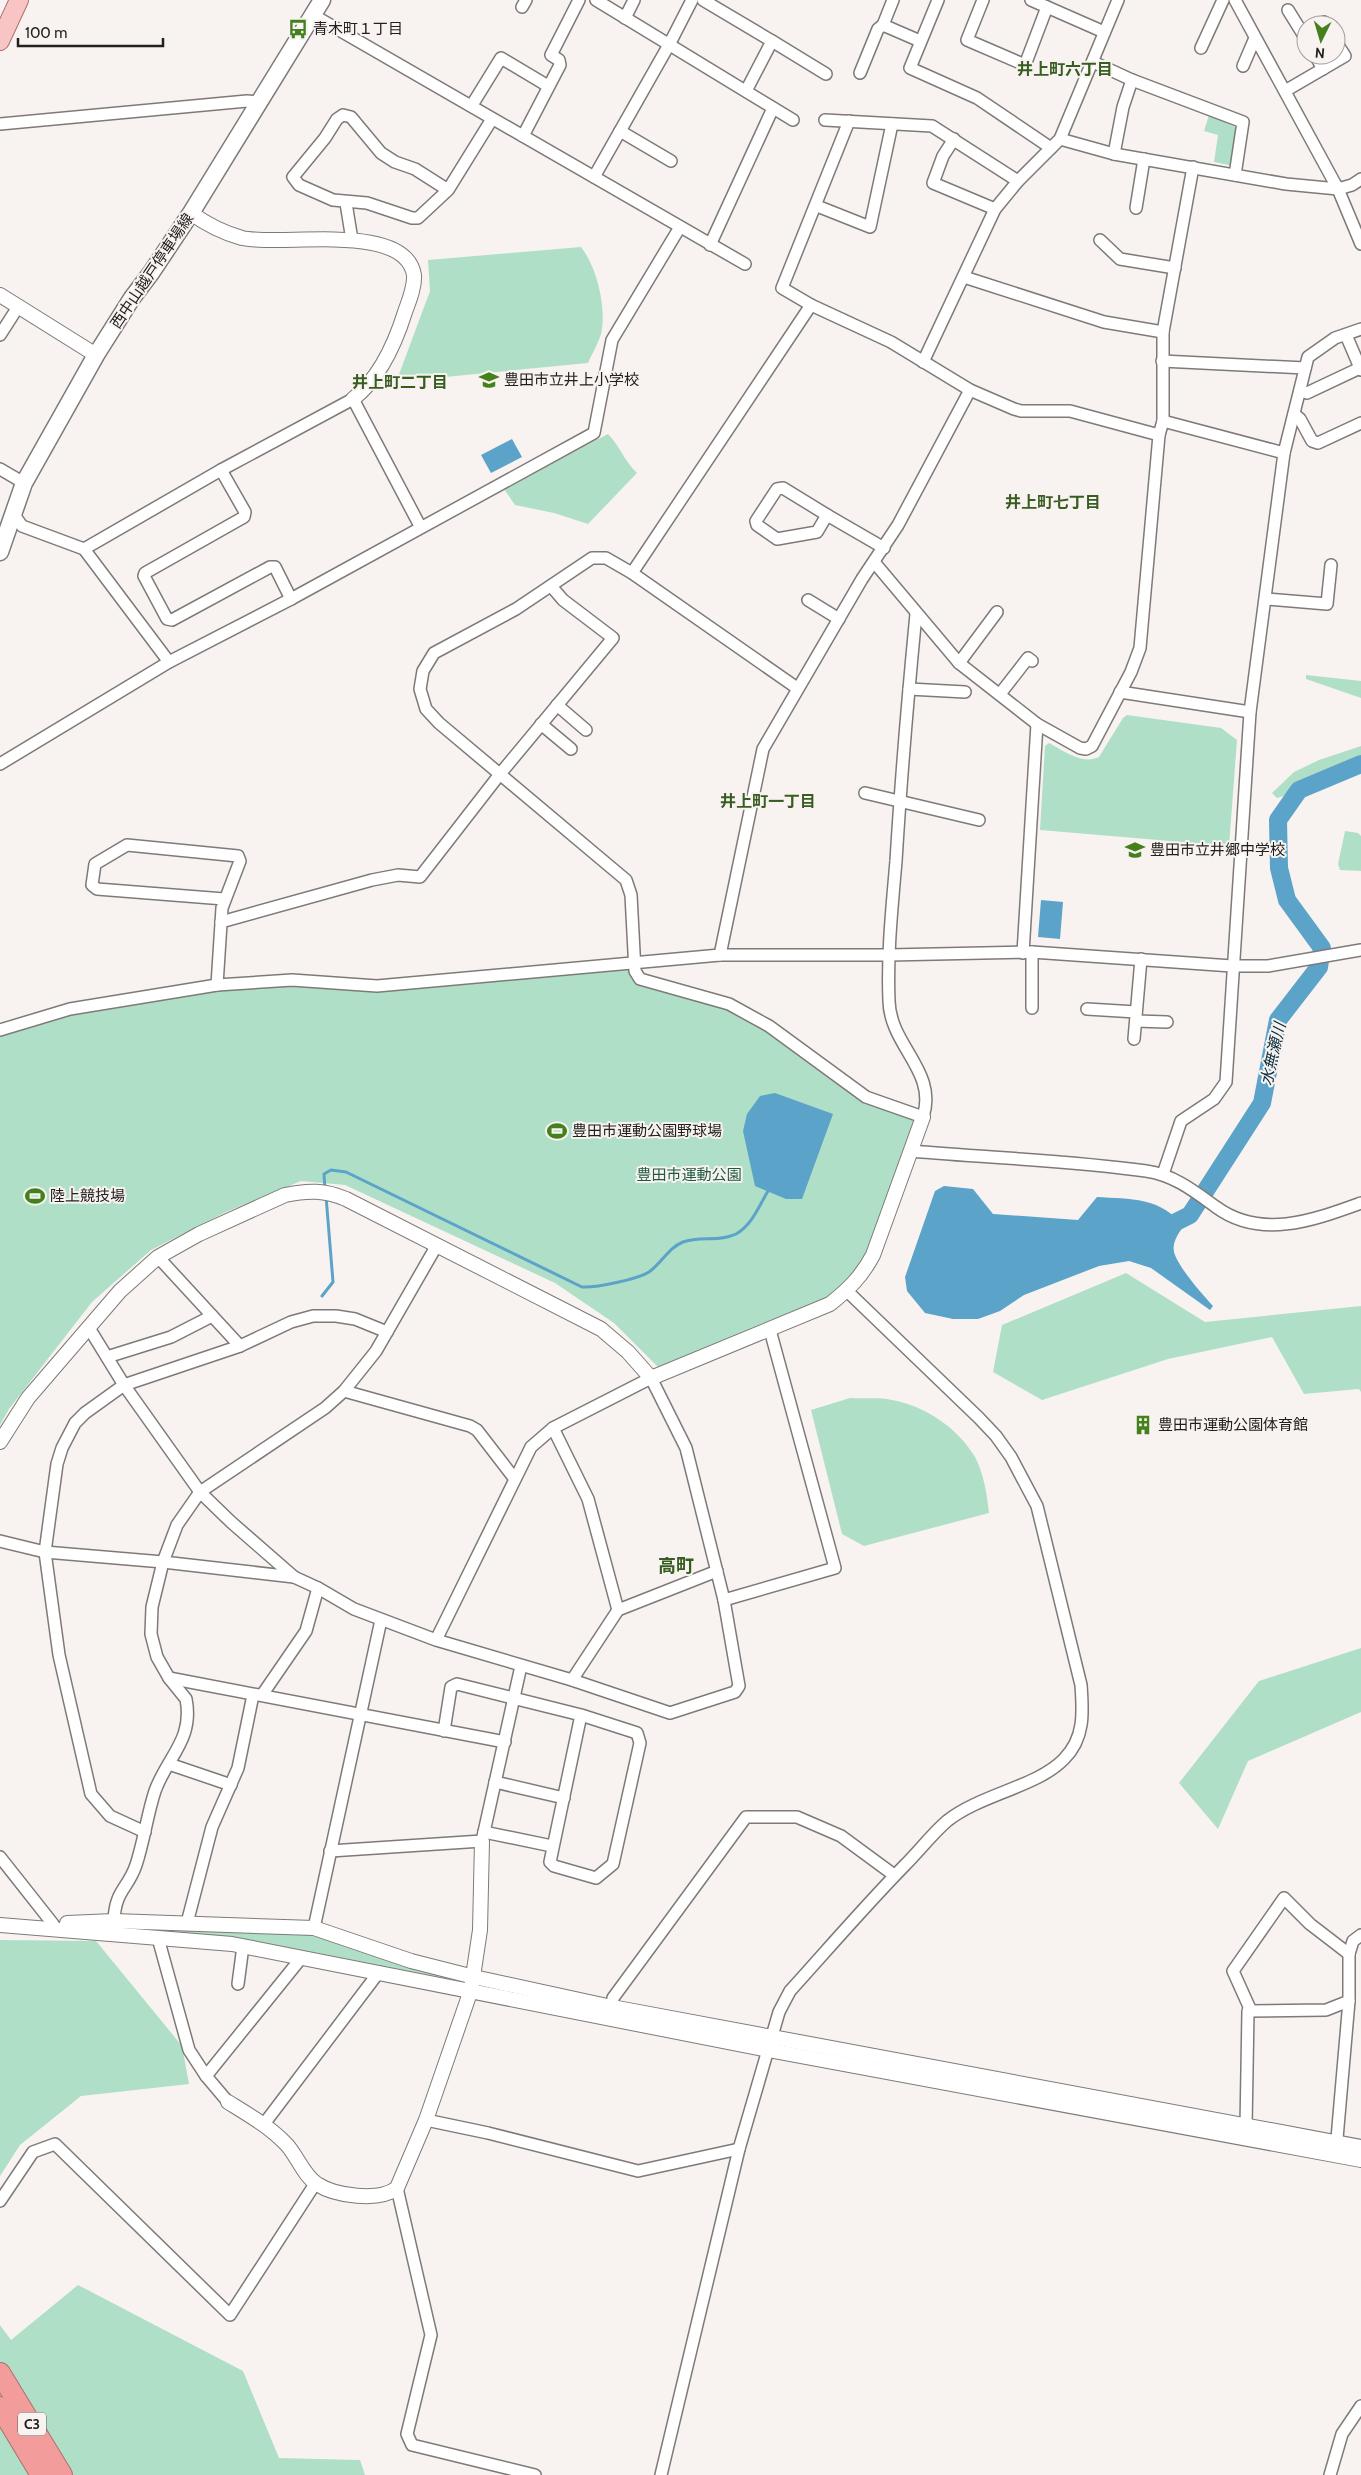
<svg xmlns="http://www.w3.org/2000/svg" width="1361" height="2475" viewBox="0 0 1361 2475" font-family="Cabin,'Noto Sans JP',sans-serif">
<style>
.green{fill:#b0dfc7}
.water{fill:#5ba3c9}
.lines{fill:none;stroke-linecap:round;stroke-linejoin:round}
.stream{stroke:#5ba3c9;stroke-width:3}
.river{stroke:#5ba3c9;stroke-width:18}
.minor-casing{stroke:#7e7a77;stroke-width:14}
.tertiary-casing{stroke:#7e7a77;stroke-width:16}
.secondary-casing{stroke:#7e7a77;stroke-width:19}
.primary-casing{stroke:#aa7170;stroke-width:20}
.motorway-casing{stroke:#aa7170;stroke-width:22}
.minor{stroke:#fff;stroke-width:11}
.tertiary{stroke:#fff;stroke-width:14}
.secondary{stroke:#fff;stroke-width:16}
.primary{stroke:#f8c4c4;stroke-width:18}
.motorway{stroke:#f39c9c;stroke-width:20}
.labels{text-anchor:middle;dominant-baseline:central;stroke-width:4;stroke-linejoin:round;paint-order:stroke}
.shield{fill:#f8f3f0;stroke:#625f5e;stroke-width:1}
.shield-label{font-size:14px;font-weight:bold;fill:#22201f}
.poi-label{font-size:15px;fill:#22201f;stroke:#f8f3f0;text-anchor:start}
.street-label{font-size:15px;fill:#22201f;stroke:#f8f3f0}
.park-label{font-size:15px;fill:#205a42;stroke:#f8f3f0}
.neighbourhood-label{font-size:16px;font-weight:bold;fill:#375d21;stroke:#f8f3f0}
.water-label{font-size:16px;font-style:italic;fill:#0d2f3f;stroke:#f8f3f0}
.quarter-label{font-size:18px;font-weight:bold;fill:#375d21;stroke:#f8f3f0}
</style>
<rect width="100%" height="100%" fill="#f8f3f0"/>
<!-- green -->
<g class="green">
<path d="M1209,115l28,13 -4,38 -19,-4 4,-27 -14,-4z"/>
<path d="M581,247c16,20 26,62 20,87 -3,10 -9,20 -13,29l-184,18 -6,-4 32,-86 -2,-31z"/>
<path d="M608,434c13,14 15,25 29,39l-49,51 -34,-11 -39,-8 -11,-16z"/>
<path d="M1306,675l55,6v17l-55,-19z"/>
<path d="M1127,715l94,13 16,12 -8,106 -189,-16 5,-84 4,-3c15,8 33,22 50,14l24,-39z"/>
<path d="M1361,746v15l-51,19 -23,15 -10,3 -5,-5 22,-21 25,-12z"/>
<path d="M1345,831l13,2 3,3v35l-21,-1 -2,-6z"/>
<path d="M629,965l5,13 102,31 126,82 55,31 -53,141 -33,33 -172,72 -45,-45 -59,-40 -210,-98 -44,-4 -75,31 -75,38 -59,52 -83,107 -9,16v-388l71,-23 150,-27 82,-2 78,7z"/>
<path d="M1126,1273l79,49 156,-16v86l-2,-3 -55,5 -32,-57 -104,22 -126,41 -49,-28 9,-47z"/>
<path d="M850,1398c13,1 29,-1 42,2 33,6 66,28 83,57 9,17 12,38 14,56l-125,33 -22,-12 -31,-124z"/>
<path d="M1361,1648v64l-113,49 -30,68 -39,-46 80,-102z"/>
<path d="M72,1927l233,6 32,7 114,39v4z"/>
<path d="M0,1940l96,1 86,105 7,38 -108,12 -61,49 -20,31z"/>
<path d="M78,2285l165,86 36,87 81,2 5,15h-365v-150l11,15z"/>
</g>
<!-- water -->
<g class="water">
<path d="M512,439l10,18 -31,16 -10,-18z"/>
<path d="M1041,900l22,2 -3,37 -22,-2z"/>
<path d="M775,1093l58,21 -31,85h-16l-31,-13 -12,-55 4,-17 13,-18z"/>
<path d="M944,1186l29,3 20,25 85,6 19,-23c32,2 66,0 86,30 -5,7 -11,16 -9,25 4,15 28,42 39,54l-3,4 -59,-42 -22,-7 -30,5 -75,29 -24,16 -22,8h-25l-28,-6 -18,-22 -2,-14 30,-86z"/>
</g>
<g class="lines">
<!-- stream -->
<g class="stream">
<path d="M325,1190l-1,-16 7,-4 15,2 236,115c14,1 56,-8 67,-15 13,-9 19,-24 34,-30 17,-6 37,0 53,-8 16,-9 23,-28 32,-43"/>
<path d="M322,1296l11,-14 -7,-86"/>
</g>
<!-- river -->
<path class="river" d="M1158,1231l32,-16 72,-112 16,-83 41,-53 3,-19 -35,-48 -8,-32 -1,-48 21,-30 62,-26"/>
<defs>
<g id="minor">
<path d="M596,0l197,120"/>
<path d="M703,0l69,41 -26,50"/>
<path d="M893,0l-10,25 37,16"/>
<path d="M938,0l-28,68 67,30 74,50"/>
<path d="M983,0l-16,40 58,25 22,-58 -16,-7"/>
<path d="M1235,0l103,189 23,55"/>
<path d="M522,7l4,-7"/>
<path d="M1047,7l57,25"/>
<path d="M1288,10l18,29"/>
<path d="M313,15l432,249"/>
<path d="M625,18l9,-18"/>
<path d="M1318,25l6,-3 2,3"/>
<path d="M772,41l54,33"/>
<path d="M1201,48l22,-48"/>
<path d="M1315,55l8,14"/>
<path d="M1093,62l39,18 111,42 -8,53"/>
<path d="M1243,66l12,-28"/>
<path d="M860,73l18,-44 5,-4"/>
<path d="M1285,91l60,-35 -9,-14"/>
<path d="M472,105l29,-47 47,28"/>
<path d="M825,120l107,6 86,55"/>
<path d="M849,121l-67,167 29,17 80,37 79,48 44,19 7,2h49l89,24"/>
<path d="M0,124l247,-23 13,1"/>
<path d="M620,131l51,30"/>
<path d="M523,136l37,-71 -1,-5 -8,-5 28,-55"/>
<path d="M954,139l-11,17 -10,27 62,26"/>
<path d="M1060,139l54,15 172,30 52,5 14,-4 9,-6"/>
<path d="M1114,154l9,-47 9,-27"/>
<path d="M594,177l76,-134 22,-43"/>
<path d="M448,190l-30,28h-6l-45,-15 -34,-3 -34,-15 -6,-8 32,-39 12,-19 6,-4 8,2 30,36 14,9 20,7 33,21 44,-71"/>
<path d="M346,203l6,37"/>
<path d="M817,206l53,21 22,-103"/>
<path d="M1136,208l8,-49"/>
<path d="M1100,240l20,19 55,9"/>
<path d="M710,245l63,-137"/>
<path d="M964,277l140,45 59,10"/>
<path d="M0,335l18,-28"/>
<path d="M1346,335l15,35"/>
<path d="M1162,361l143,7"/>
<path d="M923,362l72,-153 23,-28 42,-42 58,-139"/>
<path d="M1300,391l7,2 53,-25"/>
<path d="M1294,414l6,5 12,22 6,2 43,-20"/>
<path d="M1163,421l121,32"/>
<path d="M0,469l24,14"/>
<path d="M221,470l24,42 -1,5 -99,56 -1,3 23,43 5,1 98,-53h5l16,32"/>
<path d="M783,488l44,27 -10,17 -40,7 -20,-14 -1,-4 21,-32z"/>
<path d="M12,512l10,14 62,23 85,113"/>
<path d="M827,515l57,33"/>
<path d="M84,549l137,-79 132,-71 67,127"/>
<path d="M874,562l85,101 78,61 43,24 6,1 6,-3 39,-74 9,-24 19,-213 4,-14v-89l30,-165"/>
<path d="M632,573l179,-268"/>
<path d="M1267,599l60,5 4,-39"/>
<path d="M808,600l31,19"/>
<path d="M959,663l38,-51"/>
<path d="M797,688l-165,-115 -26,-15h-14l-76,51 -82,44 -11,18 -3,18 6,20 13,14 187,157 5,15 4,76 5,8 89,25 40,22 97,71 57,20c15,-46 -33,-71 -34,-116 -2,-47 3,-93 7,-140 5,-82 12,-165 20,-247"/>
<path d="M909,689l56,3"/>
<path d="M1120,692l130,20"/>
<path d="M1000,694l28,-36 4,3"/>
<path d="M557,705l29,25"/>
<path d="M541,724l30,25"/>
<path d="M0,764l169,-102 122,-63 303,-166 18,-93 68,-113"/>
<path d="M865,793l114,27"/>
<path d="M221,922l151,-42 26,-5 22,2 80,-103 113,-136 -50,-38 -12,-14"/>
<path d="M1032,952v56"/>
<path d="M1023,953l14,-229"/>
<path d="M720,955l43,-206 99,-170 36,-54 72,-135"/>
<path d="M217,985l5,-77 18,-47 -2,-5 -111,-11 -32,19 -3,21 5,4 127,10"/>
<path d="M1087,1009l49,3"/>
<path d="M1136,1021l31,1"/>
<path d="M0,1030l70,-21 147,-24 75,-5 85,6 343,-31h169l143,-3 200,14h36l93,-16"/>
<path d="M1134,1039l7,-80"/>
<path d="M911,1151c78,7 157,9 235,20 28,4 48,20 70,36 45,33 98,13 145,-4"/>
<path d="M1163,1174l18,-53 33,-22 12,-17 24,-370 34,-259 24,-96 27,-19 26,-9"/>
<path d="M158,1257l82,89"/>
<path d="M89,1328l35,57 76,107 31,30 63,55"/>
<path d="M107,1357l64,-20 41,-21"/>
<path d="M344,1391l126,35 7,4 37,48"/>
<path d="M553,1428l35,71 30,111"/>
<path d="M0,1541l45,11 118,10 131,15 24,11 36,21 82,31 136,40 98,33 65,-21 4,-6 -15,-86 -38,-152 -35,-70 -98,50 -22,19 -95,193"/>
<path d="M724,1600l111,-32 -65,-238"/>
<path d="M169,1678l336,64"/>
<path d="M572,1680l46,-70 99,-39"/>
<path d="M262,1695l44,-64 12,-43"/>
<path d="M444,1731l7,-44 6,-3 124,31 56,18 3,10 -27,121 -17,14 -42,-12 -4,-4 31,-147"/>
<path d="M169,1764l62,21"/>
<path d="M495,1782l69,16"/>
<path d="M145,1832l-35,-16 -19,-22 -32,-139 -14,-103 12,-88 5,-16 13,-25 10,-10 39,-28 116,-39 51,-24 22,-6h23l19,3 32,13"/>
<path d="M484,1832l68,14"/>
<path d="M330,1851l152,-10 39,-175"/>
<path d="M0,1857l53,67"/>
<path d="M114,1921c1,-31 14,-32 22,-56 8,-24 11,-50 19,-74 12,-34 39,-51 31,-92l-17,-21 -12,-21 -6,-23 1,-27 11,-45 14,-37 23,-33 125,-84 19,-17 32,-40 61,-106"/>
<path d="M187,1923l25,-96 26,-59 15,-73"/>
<path d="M314,1928l67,-308"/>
<path d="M158,1938l31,112 17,26 22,26"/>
<path d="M238,1984l5,-38"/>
<path d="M612,2007l1,-9 133,-181h51l44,19 53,39"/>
<path d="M1251,2011l-18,-40 51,-73 26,26 39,30"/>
<path d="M206,2076l96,-119"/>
<path d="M426,2120l62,13 150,38 101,-22"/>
<path d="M264,2124l115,-152"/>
<path d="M1246,2127l2,-116 78,-1 23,-9"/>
<path d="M1336,2150l13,-149v-47l4,-13 8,-6"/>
<path d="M397,2188l34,147 -24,99 5,11 123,30"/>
<path d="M0,2201l33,-49 22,-8 175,171 85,-131"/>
<path d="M661,2475l78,-326 40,-137 11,-21c38,-42 75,-85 115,-126 14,-14 27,-31 42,-44 34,-27 90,-34 117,-62 21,-21 19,-47 17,-74l-44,-179 -26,-49 -15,-21 -17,-18 -132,-127"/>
<path d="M1330,2475l12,-41 19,-28"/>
</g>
<g id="tertiary">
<path d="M191,213c15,11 33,20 51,25 40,9 163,-17 172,37 1,11 -5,26 -9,37 -10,32 -25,66 -52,87"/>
<path d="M0,295l96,60"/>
<path d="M0,1442l28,-44 92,-107 38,-34 41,-23 86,-39c23,-5 40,-5 61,4l255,130 27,23 23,26 179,-74c19,-15 32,-28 43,-49l50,-138"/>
<path d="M67,1923l47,-2 200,7 97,33 63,16 138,30 749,140"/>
<path d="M0,1925l232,19 536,106 593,110"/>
<path d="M228,2102c21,13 42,25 59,43 10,11 17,31 30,39 18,12 62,18 80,4l29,-68 45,-130 9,-60 2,-89"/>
</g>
<path id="secondary" d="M0,552l24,-69 72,-128 36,-57 19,-25 40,-60 131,-213"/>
<path id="primary" d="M0,41l19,-41"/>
<g id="motorway">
<path d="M0,2373l62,102"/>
<path d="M0,2407l41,68"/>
</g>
</defs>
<!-- minor casing -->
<use href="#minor" class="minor-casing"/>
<!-- tertiary casing -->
<use href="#tertiary" class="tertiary-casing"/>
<!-- secondary casing -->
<use href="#secondary" class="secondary-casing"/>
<!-- primary casing -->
<use href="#primary" class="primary-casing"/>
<!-- motorway casing -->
<use href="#motorway" class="motorway-casing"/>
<!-- minor -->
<use href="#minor" class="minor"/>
<!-- tertiary -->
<use href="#tertiary" class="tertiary"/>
<!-- secondary -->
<use href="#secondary" class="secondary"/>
<!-- primary -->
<use href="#primary" class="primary"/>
<!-- motorway -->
<use href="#motorway" class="motorway"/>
</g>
<!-- icons -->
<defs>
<symbol id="bus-bare" viewBox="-9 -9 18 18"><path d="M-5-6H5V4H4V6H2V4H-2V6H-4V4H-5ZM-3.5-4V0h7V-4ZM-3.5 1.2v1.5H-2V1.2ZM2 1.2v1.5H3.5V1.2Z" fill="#44801c" stroke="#f8f3f0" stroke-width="2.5" paint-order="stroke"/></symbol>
<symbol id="school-bare" viewBox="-9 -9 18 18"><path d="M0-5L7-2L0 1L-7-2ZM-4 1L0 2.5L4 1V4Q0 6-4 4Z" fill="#44801c" stroke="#f8f3f0" stroke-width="2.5" paint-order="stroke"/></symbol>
<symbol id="stadium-bare" viewBox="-9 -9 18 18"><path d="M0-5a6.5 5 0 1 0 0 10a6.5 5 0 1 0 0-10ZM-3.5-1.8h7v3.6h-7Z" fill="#44801c" stroke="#f8f3f0" stroke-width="2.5" paint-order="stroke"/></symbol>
<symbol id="building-bare" viewBox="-9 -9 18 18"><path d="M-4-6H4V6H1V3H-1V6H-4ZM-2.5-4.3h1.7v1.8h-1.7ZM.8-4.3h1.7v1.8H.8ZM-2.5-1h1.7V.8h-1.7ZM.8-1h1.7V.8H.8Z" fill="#44801c" stroke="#f8f3f0" stroke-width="2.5" paint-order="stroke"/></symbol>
</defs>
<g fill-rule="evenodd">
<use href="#bus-bare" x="284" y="15" width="28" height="28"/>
<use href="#school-bare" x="475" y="366" width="28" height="28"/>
<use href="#school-bare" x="1121" y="836" width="28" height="28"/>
<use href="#stadium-bare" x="543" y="1117" width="28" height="28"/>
<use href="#stadium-bare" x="21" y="1182" width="28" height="28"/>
<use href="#building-bare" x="1129" y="1411" width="28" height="28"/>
</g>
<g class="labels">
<!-- shield labels -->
<rect class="shield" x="18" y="2412.5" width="28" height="23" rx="4"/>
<g class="shield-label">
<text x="32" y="2424">C3</text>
</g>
<!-- poi labels -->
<g class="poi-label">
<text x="313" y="29">青木町１丁目</text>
<text x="504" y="380">豊田市立井上小学校</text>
<text x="1150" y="850">豊田市立井郷中学校</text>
<text x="572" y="1131">豊田市運動公園野球場</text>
<text x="50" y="1196">陸上競技場</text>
<text x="1158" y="1425">豊田市運動公園体育館</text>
</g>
<!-- street labels -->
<g class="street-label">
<text transform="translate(152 271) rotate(-56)">西中山越戸停車場線</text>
</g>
<!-- park labels -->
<g class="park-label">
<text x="689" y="1175">豊田市運動公園</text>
</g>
<!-- neighbourhood labels -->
<g class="neighbourhood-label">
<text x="1065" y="69">井上町六丁目</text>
<text x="400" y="382">井上町二丁目</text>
<text x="1053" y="502">井上町七丁目</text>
<text x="768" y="801">井上町一丁目</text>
</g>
<!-- water labels -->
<g class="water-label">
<text transform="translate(1273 1054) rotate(-77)">水無瀬川</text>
</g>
<!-- quarter labels -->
<g class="quarter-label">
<text x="676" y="1566">高町</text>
</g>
</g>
<!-- north arrow -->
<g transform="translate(1321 40) rotate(185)"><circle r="24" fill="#f8f3f0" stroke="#a29f9c"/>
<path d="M0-4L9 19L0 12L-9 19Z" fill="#44801c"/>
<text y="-8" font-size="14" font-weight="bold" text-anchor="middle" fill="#22201f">N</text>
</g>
<!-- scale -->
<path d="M18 38v8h145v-8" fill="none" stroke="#22201f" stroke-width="2.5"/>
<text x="25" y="38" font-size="15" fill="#22201f" stroke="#f8f3f0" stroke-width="4" paint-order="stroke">100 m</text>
</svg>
